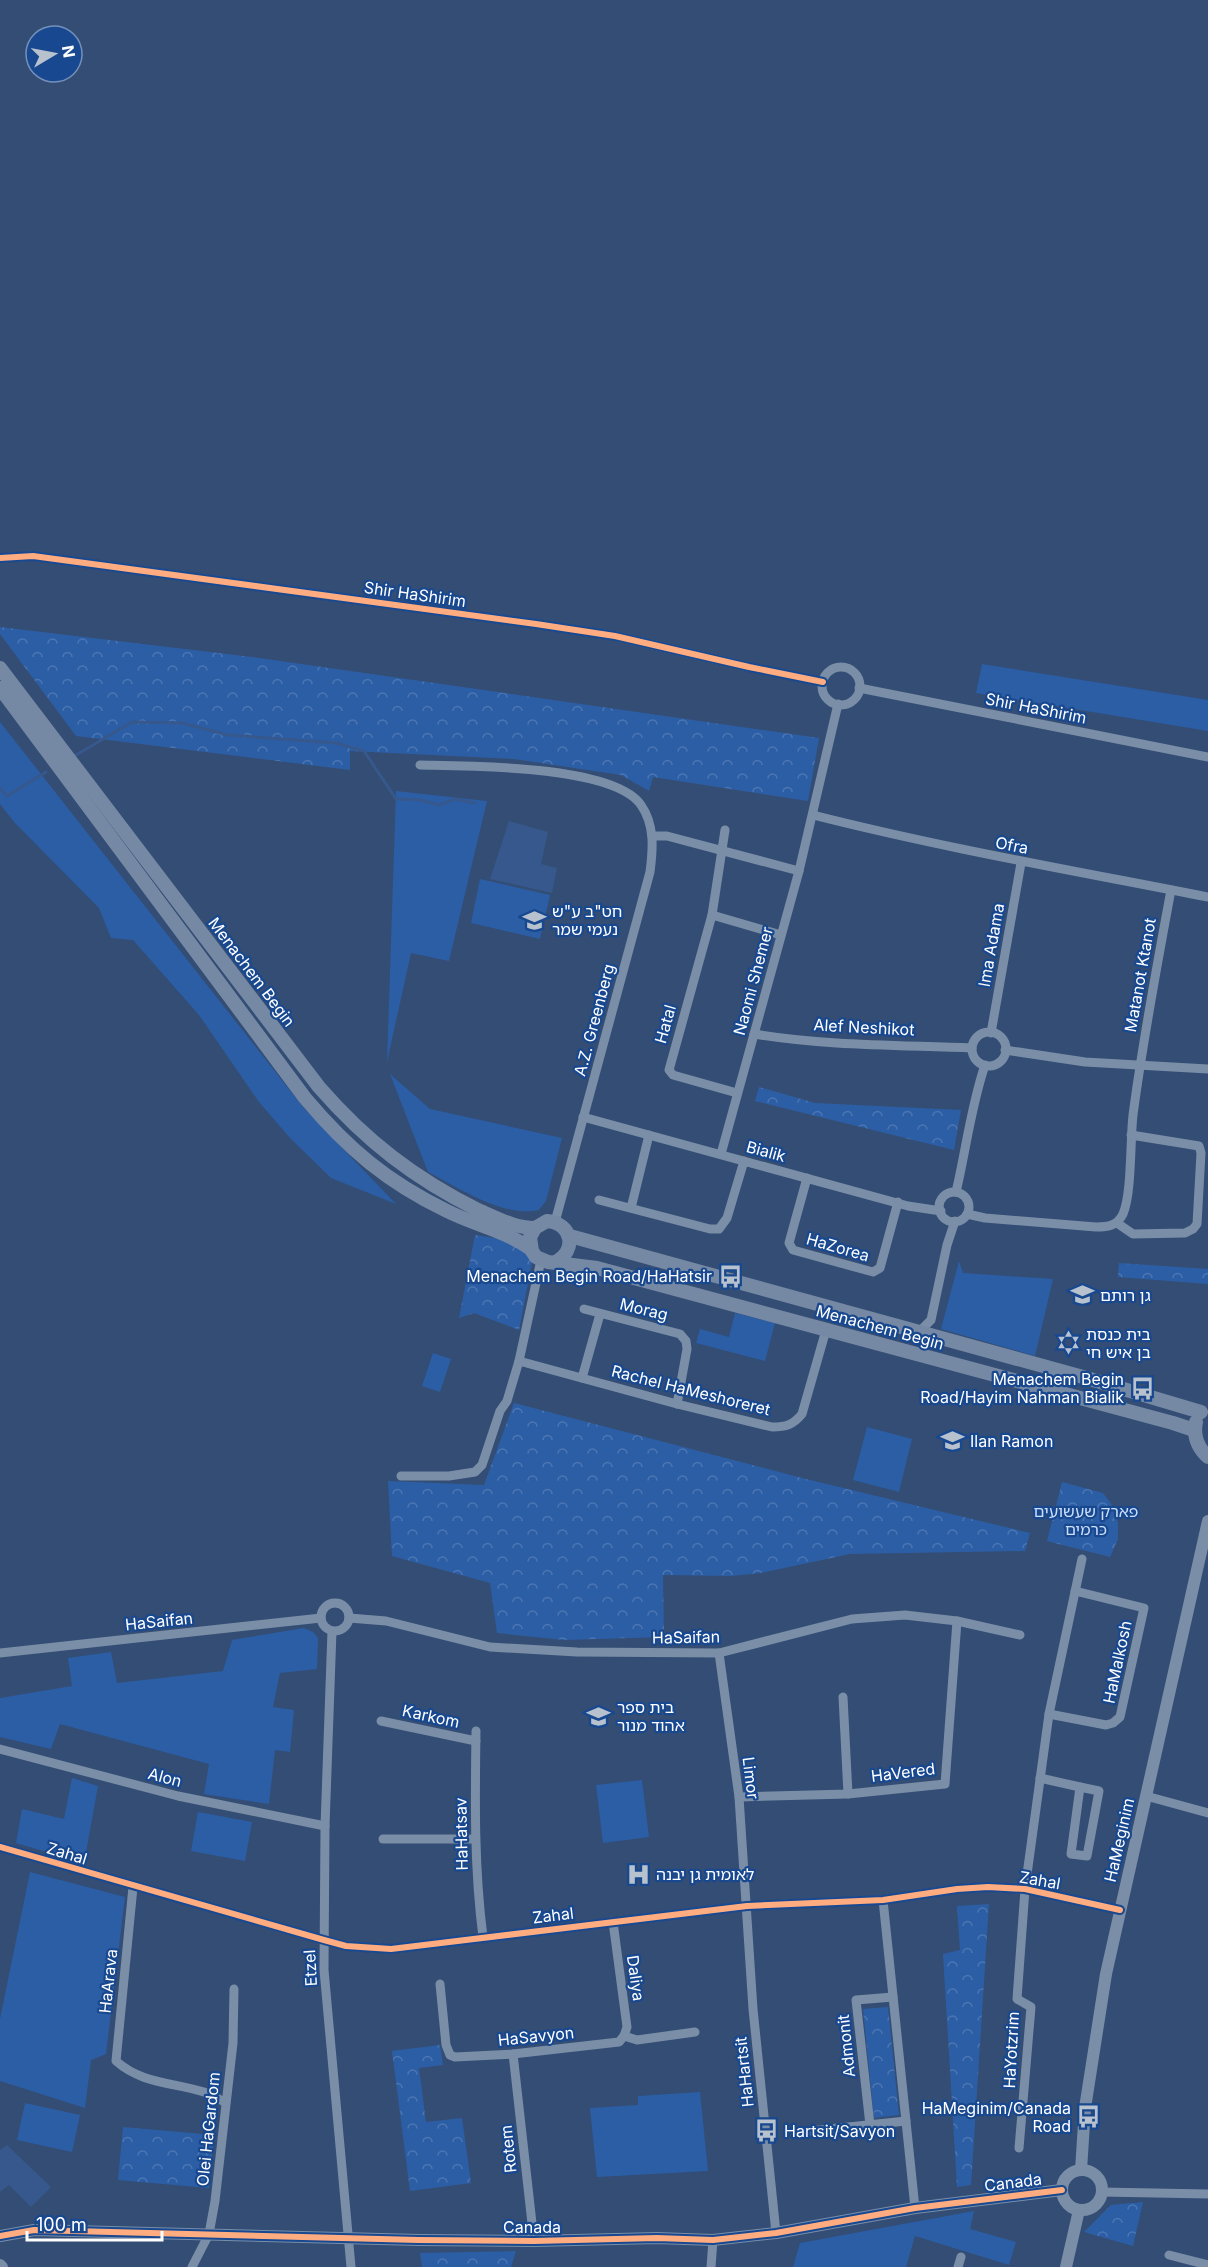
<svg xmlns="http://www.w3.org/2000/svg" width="1208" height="2267" viewBox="0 0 1208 2267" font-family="Inter,'Noto Sans Hebrew',sans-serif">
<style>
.grass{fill:#2c5ea6}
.forest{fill:url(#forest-crowns)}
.water{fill:#37588c}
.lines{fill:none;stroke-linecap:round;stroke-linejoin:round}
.stream{stroke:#37588c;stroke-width:3}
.minor{stroke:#7a8ea7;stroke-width:9}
.tertiary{stroke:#7a8ea7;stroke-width:12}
.secondary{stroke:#7689a4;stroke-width:14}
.cycleway-casing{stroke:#18488f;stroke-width:10}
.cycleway{stroke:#ffac80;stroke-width:6}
.labels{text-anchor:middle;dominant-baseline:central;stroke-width:4.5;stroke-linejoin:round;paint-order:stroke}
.street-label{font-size:16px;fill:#fff;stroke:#18488f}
.poi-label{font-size:16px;fill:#fff;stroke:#18488f;text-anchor:start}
.park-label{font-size:16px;fill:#ccdffb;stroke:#18488f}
</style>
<defs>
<pattern id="forest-crowns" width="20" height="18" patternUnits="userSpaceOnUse" patternTransform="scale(1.5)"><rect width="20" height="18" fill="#2c5ea6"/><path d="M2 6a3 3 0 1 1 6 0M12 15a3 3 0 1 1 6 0" fill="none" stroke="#4c76b3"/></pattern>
</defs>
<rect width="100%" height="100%" fill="#334d74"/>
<!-- grass -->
<g class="grass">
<path d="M982,664l226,36v31l-232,-38z"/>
<path d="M0,722l303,385 93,97 -65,-26 -41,-40 -31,-36 -60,-87 -66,-75 -22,-2 -12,-30 -85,-86 -14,-18z"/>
<path d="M396,791l91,10 -38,160 -38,-8 -24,109z"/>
<path d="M480,879l70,16 -10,44 -69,-16z"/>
<path d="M390,1074l40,35 132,29 -16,63 -7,9c-35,8 -80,-22 -111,-38z"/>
<path d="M959,1261l4,12 90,6 -18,77 -94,-27z"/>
<path d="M735,1313l40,10 -10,38 -69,-18 4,-14 29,8z"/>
<path d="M433,1353l18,6 -11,33 -18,-6z"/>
<path d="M867,1427l45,12 -13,53 -46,-12z"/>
<path d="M304,1628l9,4 5,6 -1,31 -37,4 -7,34 21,3 -4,42 -15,-2 -6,54 -65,-10 5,-30 -149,-40 -9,25 -51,-12v-39l72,-12 -4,-28 43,-6 6,31 106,-12 9,-31z"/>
<path d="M72,1778l26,8 -14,77 -68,-20 6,-34 42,10z"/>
<path d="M642,1780l7,57 -46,6 -7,-58z"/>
<path d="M198,1812l54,10 -7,39 -54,-10z"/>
<path d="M30,1872l95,25 -19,157 -15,6 -6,48 -85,-27v-62z"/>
<path d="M700,2092l8,79 -111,6 -7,-69 48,-3v-9z"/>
<path d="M25,2103l55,12 -8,37 -55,-12z"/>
<path d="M974,2211l-4,18 46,13 -7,23 -94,-29 -9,31h-113l7,-24z"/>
</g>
<!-- forest -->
<g class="forest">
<path d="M0,627l252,30 567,81 -11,63 -155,-24 -4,14 -28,-16 -107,-16 -164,-8v19l-274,-34 -76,-102z"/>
<path d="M759,1087l56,16 146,7 -7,40 -199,-49z"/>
<path d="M475,1235l26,4 22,9 9,14 -13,68 -45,-17 -15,5z"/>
<path d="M1119,1263l89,6v15l-90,-7z"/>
<path d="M514,1403l292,76 224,54 -5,18 -175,3 -89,19 -30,3 -68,-1 1,62 -100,3 -67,-7 -7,-50 -98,-27 -4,-75 96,4z"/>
<path d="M1062,1482l41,11 9,12 6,18v16l-8,18 -63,-16z"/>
<path d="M989,1904l-18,281 -14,2 -14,-233 17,-4 -3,-44z"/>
<path d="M888,2007l11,108 -25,3 -11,-109z"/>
<path d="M440,2045l3,20 -24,3 7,54 36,-4 9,65 -61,8 -18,-140z"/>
<path d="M123,2127l91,8 -5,53 -91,-8z"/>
<path d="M1143,2202l-10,44 -49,-14 27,-27z"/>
<path d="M516,2251l-5,16h-89l-2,-14z"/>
</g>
<!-- water -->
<g class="water">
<path d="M509,821l39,11 -7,32 16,4 -5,25 -62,-14z"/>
<path d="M7,2145l44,42 -20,20 -22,-22 -9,7v-42z"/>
</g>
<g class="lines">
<!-- stream -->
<g class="stream">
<path d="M76,755l56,-33 50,1 46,12 108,8 28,8 32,48 25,1 18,5 16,-6 20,4"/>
<path d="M0,788l7,8 39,-24"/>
</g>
<!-- minor -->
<g class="minor">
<path d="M0,558l33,-2 503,68 79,12 134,31 74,15"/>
<circle cx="841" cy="686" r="19"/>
<path d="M859,688l349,69"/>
<path d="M420,765c48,1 193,0 221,40 14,20 12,44 9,67l-95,350"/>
<path d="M813,815c130,33 263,56 395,82"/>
<path d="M725,830l-13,85 -43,155 4,5 64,18"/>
<path d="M652,836h15l132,35"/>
<path d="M712,915l69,20"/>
<circle cx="989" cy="1049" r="17"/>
<path d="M991,1033l30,-170"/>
<path d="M754,1034c71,12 146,11 218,14"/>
<path d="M1005,1050l80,12 123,7"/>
<path d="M583,1117l325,89 33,5"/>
<path d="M721,1154l78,-283 39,-167"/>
<path d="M807,1178l-18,65 4,7 80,22 7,-4 18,-66"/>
<path d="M956,1192c10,-42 15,-86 29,-127"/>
<circle cx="954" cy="1207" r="15"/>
<path d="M599,1200l111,29h9l8,-11 17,-57"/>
<path d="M631,1208l18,-73"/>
<path d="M967,1214l18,4 111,9c12,0 21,-1 27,-13 9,-21 7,-73 10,-99 10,-76 24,-150 38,-225"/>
<path d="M1117,1223l16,11 52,-1 8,-4 4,-5 4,-71 -2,-7 -68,-11"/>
<path d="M584,1309l96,25 6,7 1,8 -10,55"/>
<path d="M920,1331l11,-11 16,-75 8,-24"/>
<path d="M519,1361l158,43 95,23c14,0 21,-2 30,-13l24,-84"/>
<path d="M582,1378l18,-64"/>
<path d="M401,1476h48l26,-4 7,-7 18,-54 7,-10 12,-40 22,-101"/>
<circle cx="335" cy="1617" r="14"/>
<path d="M349,1618l37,3 104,26 87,5 142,1 133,-34 53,-4 52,6 63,14"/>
<path d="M332,1631l-7,195 -1,144 27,297"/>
<path d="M0,1653l321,-35"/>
<path d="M719,1653l20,144 14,212 23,224"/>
<path d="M843,1697l5,97"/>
<path d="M1049,1714l57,11 7,-2 7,-6 24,-109 -69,-17"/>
<path d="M381,1721l95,20"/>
<path d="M476,1731c-1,69 -2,137 7,206"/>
<path d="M0,1749l178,47 147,30"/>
<path d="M1040,1778l40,9"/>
<path d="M1080,1787l19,4 -12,65 -16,-2z"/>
<path d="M1146,1796l62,17"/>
<path d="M739,1797l109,-3 97,-10 12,-163"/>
<path d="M383,1839h92"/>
<path d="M0,1847l324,93 22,6 45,3 356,-43 136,-6 74,-11 31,-2 37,2 95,21"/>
<path d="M133,1887l-17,174c26,23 56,21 88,31 7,3 14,7 21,10"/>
<path d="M883,1900l32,308"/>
<path d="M613,1922l14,105 -3,9"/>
<path d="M440,1984l6,61 4,10 5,2 58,-3 106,-12 5,-6"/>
<path d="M624,2036l13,4 58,-8"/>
<path d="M513,2054l21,187"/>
<path d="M870,2125l-14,-125 37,-3"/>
<path d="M810,2131l96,-10"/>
<path d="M1019,2148l12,-141 -14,-8 8,-110 24,-175 33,-155"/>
<path d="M1101,2192l107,2"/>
<path d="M1169,2255l39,10"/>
<path d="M192,2267l17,-33 6,-33 18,-158 1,-54"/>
<path d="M711,2267l2,-27"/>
<path d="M958,2267l3,-10"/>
</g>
<!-- tertiary -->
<g class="tertiary">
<path d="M1081,2170l4,-62 21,-134 102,-453"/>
<circle cx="1082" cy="2190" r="20"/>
<path d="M0,2236l34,-6 385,10 115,1 123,-3 56,2 63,-7 139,-25 147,-18"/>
<path d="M0,2265l2,2"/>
<path d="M1066,2267l13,-57"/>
</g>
<!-- secondary -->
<g class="secondary">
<path d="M0,668l319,419c47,54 95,91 159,123 19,8 36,18 57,18"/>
<path d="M0,688l305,410c43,51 82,84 142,113 28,14 59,20 84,38"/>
<path d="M570,1236l513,141 118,35"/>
<path d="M555,1262c23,-11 17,-39 -8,-41l-12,7 -5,9 2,14 4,6 12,5 49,6 576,155 21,7"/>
<path d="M1196,1422c-3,14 1,25 12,35"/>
</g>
<defs>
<g id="cycleway">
<path d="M0,558l33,-2 503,68 79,12 134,31 74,15"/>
<path d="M0,1847l324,93 22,6 45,3 356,-43 136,-6 74,-11 31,-2 37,2 95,21"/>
<path d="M0,2236l34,-6 385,10 115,1 123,-3 56,2 63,-7 139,-25 147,-18"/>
</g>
</defs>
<!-- cycleway casing -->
<use href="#cycleway" class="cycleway-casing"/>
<!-- cycleway -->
<use href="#cycleway" class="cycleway"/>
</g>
<!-- icons -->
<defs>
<symbol id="school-bare" viewBox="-9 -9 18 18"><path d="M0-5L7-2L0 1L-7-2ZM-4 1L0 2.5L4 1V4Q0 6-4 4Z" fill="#b8c1ce" stroke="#18488f" stroke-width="2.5" paint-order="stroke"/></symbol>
<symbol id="bus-bare" viewBox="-9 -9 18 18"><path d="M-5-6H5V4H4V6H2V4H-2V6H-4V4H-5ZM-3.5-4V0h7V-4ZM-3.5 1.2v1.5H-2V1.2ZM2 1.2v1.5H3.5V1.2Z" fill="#b8c1ce" stroke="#18488f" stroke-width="2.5" paint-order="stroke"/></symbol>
<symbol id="synagogue-bare" viewBox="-9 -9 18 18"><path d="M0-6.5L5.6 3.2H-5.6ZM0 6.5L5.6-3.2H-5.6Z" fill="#b8c1ce" stroke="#18488f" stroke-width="2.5" paint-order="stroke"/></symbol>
<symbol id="hospital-bare" viewBox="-9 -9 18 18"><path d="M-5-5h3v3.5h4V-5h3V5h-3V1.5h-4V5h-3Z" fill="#b8c1ce" stroke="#18488f" stroke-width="2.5" paint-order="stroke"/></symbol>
</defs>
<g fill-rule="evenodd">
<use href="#school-bare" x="518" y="904" width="33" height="33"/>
<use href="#bus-bare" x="714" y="1260" width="33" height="33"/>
<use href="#school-bare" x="1066" y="1278" width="33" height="33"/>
<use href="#synagogue-bare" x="1052" y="1326" width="33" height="33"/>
<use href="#bus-bare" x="1126" y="1372" width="33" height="33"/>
<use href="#school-bare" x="936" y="1424" width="33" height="33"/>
<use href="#school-bare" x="582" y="1700" width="33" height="33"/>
<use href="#hospital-bare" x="622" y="1858" width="33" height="33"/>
<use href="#bus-bare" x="1072" y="2100" width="33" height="33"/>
<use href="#bus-bare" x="750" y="2114" width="33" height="33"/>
</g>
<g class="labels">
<!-- street labels -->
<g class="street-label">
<text transform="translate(415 594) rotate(8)">Shir HaShirim</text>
<text transform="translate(1036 708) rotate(11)">Shir HaShirim</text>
<text transform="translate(1012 845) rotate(11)">Ofra</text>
<text transform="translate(991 945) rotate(-80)">Ima Adama</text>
<text transform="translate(252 972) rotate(53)">Menachem Begin</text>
<text transform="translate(1140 975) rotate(-80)">Matanot Ktanot</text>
<text transform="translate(753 981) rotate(-75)">Naomi Shemer</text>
<text transform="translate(594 1020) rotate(-75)">A.Z. Greenberg</text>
<text transform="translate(665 1024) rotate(-74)">Hatal</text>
<text transform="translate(864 1027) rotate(3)">Alef Neshikot</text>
<text transform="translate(766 1151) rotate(15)">Bialik</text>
<text transform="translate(838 1247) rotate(16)">HaZorea</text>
<text transform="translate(644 1309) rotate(14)">Morag</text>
<text transform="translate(880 1327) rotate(15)">Menachem Begin</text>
<text transform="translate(691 1390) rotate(14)">Rachel HaMeshoreret</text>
<text transform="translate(159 1621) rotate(-6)">HaSaifan</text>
<text transform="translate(686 1637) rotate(-1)">HaSaifan</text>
<text transform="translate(1117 1662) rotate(-78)">HaMalkosh</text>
<text transform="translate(431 1716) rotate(12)">Karkom</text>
<text transform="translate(903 1772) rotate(-7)">HaVered</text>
<text transform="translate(165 1777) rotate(15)">Alon</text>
<text transform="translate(751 1778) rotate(83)">Limor</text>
<text transform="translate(461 1834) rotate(-91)">HaHatsav</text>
<text transform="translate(1119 1840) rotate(-77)">HaMeginim</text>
<text transform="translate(67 1853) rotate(17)">Zahal</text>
<text transform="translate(1040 1880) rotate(10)">Zahal</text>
<text transform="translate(553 1915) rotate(-7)">Zahal</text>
<text transform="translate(310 1968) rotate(-93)">Etzel</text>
<text transform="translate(636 1978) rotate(82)">Daliya</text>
<text transform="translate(108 1981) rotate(-84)">HaArava</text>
<text transform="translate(536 2036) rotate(-6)">HaSavyon</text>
<text transform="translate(846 2046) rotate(-96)">Admonit</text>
<text transform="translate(1011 2050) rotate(-87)">HaYotzrim</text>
<text transform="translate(744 2072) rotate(-96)">HaHartsit</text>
<text transform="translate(208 2129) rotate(-84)">Olei HaGardom</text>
<text transform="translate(508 2149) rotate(-96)">Rotem</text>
<text transform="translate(1013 2182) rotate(-7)">Canada</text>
<text x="532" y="2227">Canada</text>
</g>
<!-- poi labels -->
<g class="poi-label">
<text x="552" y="911">חט"ב ע"ש<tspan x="552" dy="18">נעמי שמר</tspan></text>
<text x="712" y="1276" text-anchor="end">Menachem Begin Road/HaHatsir</text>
<text x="1100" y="1295">גן רותם</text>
<text x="1086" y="1334">בית כנסת<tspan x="1086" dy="18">בן איש חי</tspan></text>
<text x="1124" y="1379" text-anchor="end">Menachem Begin<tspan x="1124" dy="18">Road/Hayim Nahman Bialik</tspan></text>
<text x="970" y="1441">Ilan Ramon</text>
<text x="617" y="1707">בית ספר<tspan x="617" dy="18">אהוד מנור</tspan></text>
<text x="656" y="1874">לאומית גן יבנה</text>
<text x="1071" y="2108" text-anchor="end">HaMeginim/Canada<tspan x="1071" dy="18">Road</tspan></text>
<text x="784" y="2131">Hartsit/Savyon</text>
</g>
<!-- park labels -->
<g class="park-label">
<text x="1086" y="1511">פארק שעשועים<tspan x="1086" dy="18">כרמים</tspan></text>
</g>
</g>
<!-- north arrow -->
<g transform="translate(54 54) rotate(80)"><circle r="28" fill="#18488f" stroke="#7491bc" stroke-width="1.5"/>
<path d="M0-4.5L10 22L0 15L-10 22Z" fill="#b8c1ce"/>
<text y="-9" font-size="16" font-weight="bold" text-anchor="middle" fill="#ffffff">N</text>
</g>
<!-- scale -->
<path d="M27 2231v9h135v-9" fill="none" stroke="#ffffff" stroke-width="3"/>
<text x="36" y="2231" font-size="18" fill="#ffffff" stroke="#18488f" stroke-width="4.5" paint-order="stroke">100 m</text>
</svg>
